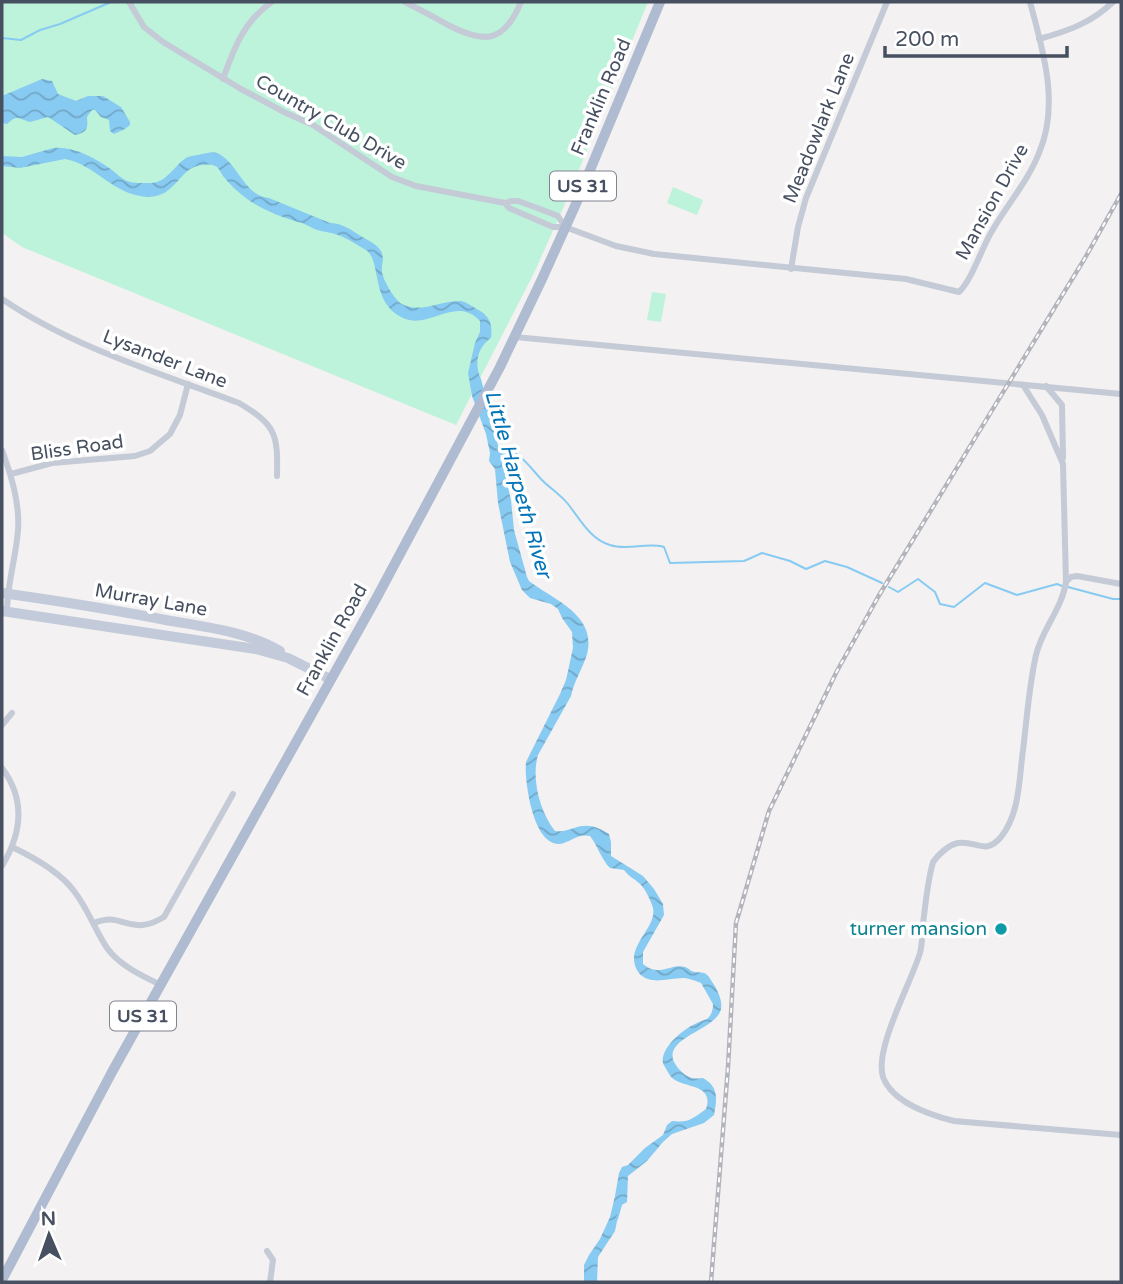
<svg xmlns="http://www.w3.org/2000/svg" width="1123" height="1284" viewBox="0 0 1123 1284" font-family="'Varela Round',sans-serif">
<style>
.green{fill:#bef3db}
.water{fill:url(#water-waves)}
.lines{fill:none;stroke-linecap:round;stroke-linejoin:round}
.stream{stroke:#88cbf2;stroke-width:2}
.street{stroke:#c4cad6;stroke-width:6}
.secondary{stroke:#c3cada;stroke-width:10}
.primary{stroke:#afbbd1;stroke-width:10}
.rail-casing{stroke:#b3b4bc;stroke-width:4.5}
.rail{stroke:#fff;stroke-width:2;stroke-dasharray:5;stroke-linecap:butt}
.culture-dot{fill:#0f9aa8;stroke:#fff;stroke-width:2.5}
.labels{text-anchor:middle;dominant-baseline:central;stroke-width:7;stroke-linejoin:round;paint-order:stroke}
.shield{fill:#fff;stroke:#7e8490;stroke-width:2}
.shield-label{font-size:18px;font-weight:bold;fill:#475060}
.street-label{font-size:19px;fill:#475060;stroke:#fff}
.culture-label{font-size:19px;fill:#0d838f;stroke:#fff;text-anchor:end}
.water-label{font-size:21px;font-style:italic;fill:#0374b7;stroke:#fff}
</style>
<defs>
<pattern id="water-waves" width="16" height="10" patternUnits="userSpaceOnUse" patternTransform="scale(1.75)"><rect width="16" height="10" fill="#88cbf2"/><path d="M0 5q4-4 8 0t8 0" fill="none" stroke="#71a7c7"/></pattern>
</defs>
<rect width="100%" height="100%" fill="#f3f1f1"/>
<!-- green -->
<g class="green">
<path d="M2,2h646l-84,204 -30,67 -78,152 -434,-178 -20,-14z"/>
<path d="M673,187l30,13 -6,15 -30,-12z"/>
<path d="M652,292l14,2 -5,28 -14,-2z"/>
</g>
<!-- water -->
<g class="water">
<path d="M42,79l10,2 6,13 18,7 12,-5h15l18,11 9,15v3l-5,4 -11,5 -4,-3 -1,-11 -8,-3 -6,-7h-3l-5,7c1,11 1,15 -12,18l-27,-18 -18,5c-12,-3 -12,-8 -23,2l-5,-1v-27z"/>
<path d="M53,148c21,-2 42,10 59,22 4,3 9,8 13,10 7,4 19,3 27,3 16,-2 22,-17 34,-25 5,-3 10,-2 16,-4 5,-1 10,-3 15,-1 21,9 27,43 52,45l61,25c11,0 20,6 29,12 8,5 17,8 22,16 4,8 0,14 1,21 1,8 13,29 20,32 18,10 40,-4 59,-3 5,1 9,4 14,7 14,7 18,15 16,30 -14,10 -17,26 -10,41l18,70 12,51 3,30 13,47 2,4c25,19 68,34 58,73 -4,14 -13,27 -16,42l-33,59c-7,24 2,57 17,76 8,1 12,-1 19,-3 14,-5 24,-1 35,6l2,8v14l32,20 11,13 9,15 1,11 -21,37v12c17,14 27,-1 42,3 4,1 6,5 10,5 7,1 9,-1 14,5 6,9 16,24 11,35 -9,21 -72,29 -37,61 7,6 12,6 20,5 16,9 14,21 11,37l-10,8 -32,11 -9,8 -16,19 -19,15 -1,26 -7,4 -5,25 -17,26 -1,25h-13v-17l5,-10 11,-16 10,-22 5,-21 4,-23 3,-6 6,-2 17,-17 18,-13 4,-10 5,-4c17,2 20,-2 34,-12 8,-24 -18,-21 -31,-29 -5,-3 -7,-8 -10,-13 -2,-3 -3,-6 -2,-10 4,-15 21,-28 34,-34 2,-1 9,-4 10,-4 5,-4 6,-10 6,-15l-12,-21c-5,-2 -10,-4 -16,-5 -12,-1 -25,5 -37,1 -6,-2 -10,-6 -12,-11 -10,-23 21,-40 17,-60 -2,-7 -8,-20 -13,-24 -6,-6 -11,-7 -16,-14l-14,-2c-9,-9 -12,-22 -20,-32 -13,-3 -20,7 -31,8 -26,1 -35,-64 -33,-82l34,-68 6,-14 7,-32 -1,-16 -10,-14 -4,-9 -7,-5 -21,-6 -8,-8 -12,-28 -12,-59 -3,-34 -6,-8 1,-8 -4,-19 -14,-38 -4,-23 7,-30 5,-11v-11c-25,-27 -51,11 -79,-4 -31,-16 -19,-56 -35,-67 -9,-5 -19,-12 -28,-15 -7,-3 -14,-3 -21,-5 -6,-2 -12,-7 -19,-8 -17,-5 -33,-11 -48,-21 -9,-6 -20,-16 -27,-25 -2,-3 -3,-6 -6,-9 -4,-3 -10,-3 -15,-2 -25,2 -26,38 -62,31 -29,-5 -47,-32 -75,-37l-45,9 -18,-2v-10l20,1z"/>
</g>
<g class="lines">
<!-- stream -->
<g class="stream">
<path d="M2,38l19,2 19,-10 20,-6 51,-22"/>
<path d="M499,454h18c9,7 15,15 23,24 8,9 20,16 28,26 12,15 22,35 42,41 17,6 37,-3 54,2l6,16 74,-2 18,-8 28,8 16,8 19,-8 22,6 35,16"/>
<path d="M889,587l9,5 20,-13 17,13 5,12 14,3 31,-24 32,12 40,-11 5,2"/>
<path d="M1068,587l45,12h8"/>
<path d="M617,1219l4,-14"/>
</g>
<!-- street -->
<g class="street">
<path d="M129,2l15,25 19,15 78,47 43,23 29,13 79,52 24,9 89,17"/>
<path d="M405,2c14,7 29,15 43,23 37,19 56,18 73,-23"/>
<path d="M1039,39c29,-8 52,-16 74,-37"/>
<path d="M223,79c11,-31 21,-58 49,-77"/>
<path d="M565,227l-7,-11 -18,-7 -22,-8h-7l-6,2 4,5 44,19h12l51,19 38,8 252,25 53,13c13,-12 23,-45 33,-61 15,-26 36,-50 47,-78 21,-49 4,-102 -9,-151"/>
<path d="M791,269l7,-42 8,-29 81,-196"/>
<path d="M2,299c72,49 157,74 237,104 37,22 39,31 38,73"/>
<path d="M515,337l606,57"/>
<path d="M1023,385l19,30 21,49 3,118"/>
<path d="M1046,386l16,19 1,53"/>
<path d="M2,450c9,25 18,53 16,80 -2,28 -11,54 -11,82"/>
<path d="M11,474l41,-11 83,-7 15,-5 20,-17 10,-19 8,-31"/>
<path d="M1121,584l-44,-8 -6,1 -5,5c-4,27 -24,47 -30,73 -7,31 -9,63 -13,95 -4,29 -3,63 -22,87 -16,19 -25,3 -43,6 -10,2 -20,12 -25,19 -5,18 -7,36 -9,54 -2,12 -1,26 -4,37 -9,30 -46,96 -37,124 9,25 47,38 71,44l167,14"/>
<path d="M2,725l10,-12"/>
<path d="M2,768c24,32 20,65 0,98"/>
<path d="M12,847c21,10 48,25 62,44 14,18 21,39 33,57 12,17 35,28 54,37"/>
<path d="M94,923c21,-8 24,0 43,2 10,1 18,-3 27,-8l69,-123"/>
<path d="M267,1251l6,9 -3,22"/>
</g>
<!-- secondary -->
<g class="secondary">
<path d="M2,593c57,8 113,17 169,28 36,6 77,11 109,30"/>
<path d="M2,611l254,38 32,9 42,21"/>
</g>
<!-- primary -->
<path class="primary" d="M2,1280l110,-208 265,-475 123,-230 42,-88 33,-73 85,-204"/>
<defs>
<path id="rail" d="M711,1282l17,-215 8,-144 33,-112 68,-140 41,-74 207,-339 36,-64"/>
</defs>
<!-- rail casing -->
<use href="#rail" class="rail-casing"/>
<!-- rail -->
<use href="#rail" class="rail"/>
</g>
<!-- markers -->
<circle class="culture-dot" cx="1001" cy="929" r="7"/>
<g class="labels">
<!-- shield labels -->
<g class="shield">
<rect x="550" y="171.5" width="66" height="29" rx="5"/>
<rect x="110" y="1001.5" width="66" height="29" rx="5"/>
</g>
<g class="shield-label">
<text x="583" y="186">US 31</text>
<text x="143" y="1016">US 31</text>
</g>
<!-- street labels -->
<g class="street-label">
<text transform="translate(601 97) rotate(-67)">Franklin Road</text>
<text transform="translate(331 122) rotate(30)">Country Club Drive</text>
<text transform="translate(819 128) rotate(-68)">Meadowlark Lane</text>
<text transform="translate(992 202) rotate(-61)">Mansion Drive</text>
<text transform="translate(165 359) rotate(21)">Lysander Lane</text>
<text transform="translate(77 448) rotate(-8)">Bliss Road</text>
<text transform="translate(151 600) rotate(10)">Murray Lane</text>
<text transform="translate(332 640) rotate(-61)">Franklin Road</text>
</g>
<!-- culture labels -->
<g class="culture-label">
<text x="987" y="929">turner mansion</text>
</g>
<!-- water labels -->
<g class="water-label">
<text transform="translate(518 484) rotate(74)">Little Harpeth River</text>
</g>
</g>
<!-- border -->
<rect width="1123" height="1284" fill="none" stroke="#475060" stroke-width="7"/>
<!-- north arrow -->
<g transform="translate(49 1235) rotate(358)" stroke="#ffffff" stroke-width="5" paint-order="stroke">
<path d="M0-5L12 26L0 18L-12 26Z" fill="#475060"/>
<text y="-10" font-size="19" font-weight="bold" text-anchor="middle" fill="#475060">N</text>
</g>
<!-- scale -->
<path d="M885 46v10h182v-10" fill="none" stroke="#475060" stroke-width="3.5"/>
<text x="895" y="46" font-size="21" fill="#475060" stroke="#ffffff" stroke-width="5" paint-order="stroke">200 m</text>
</svg>
